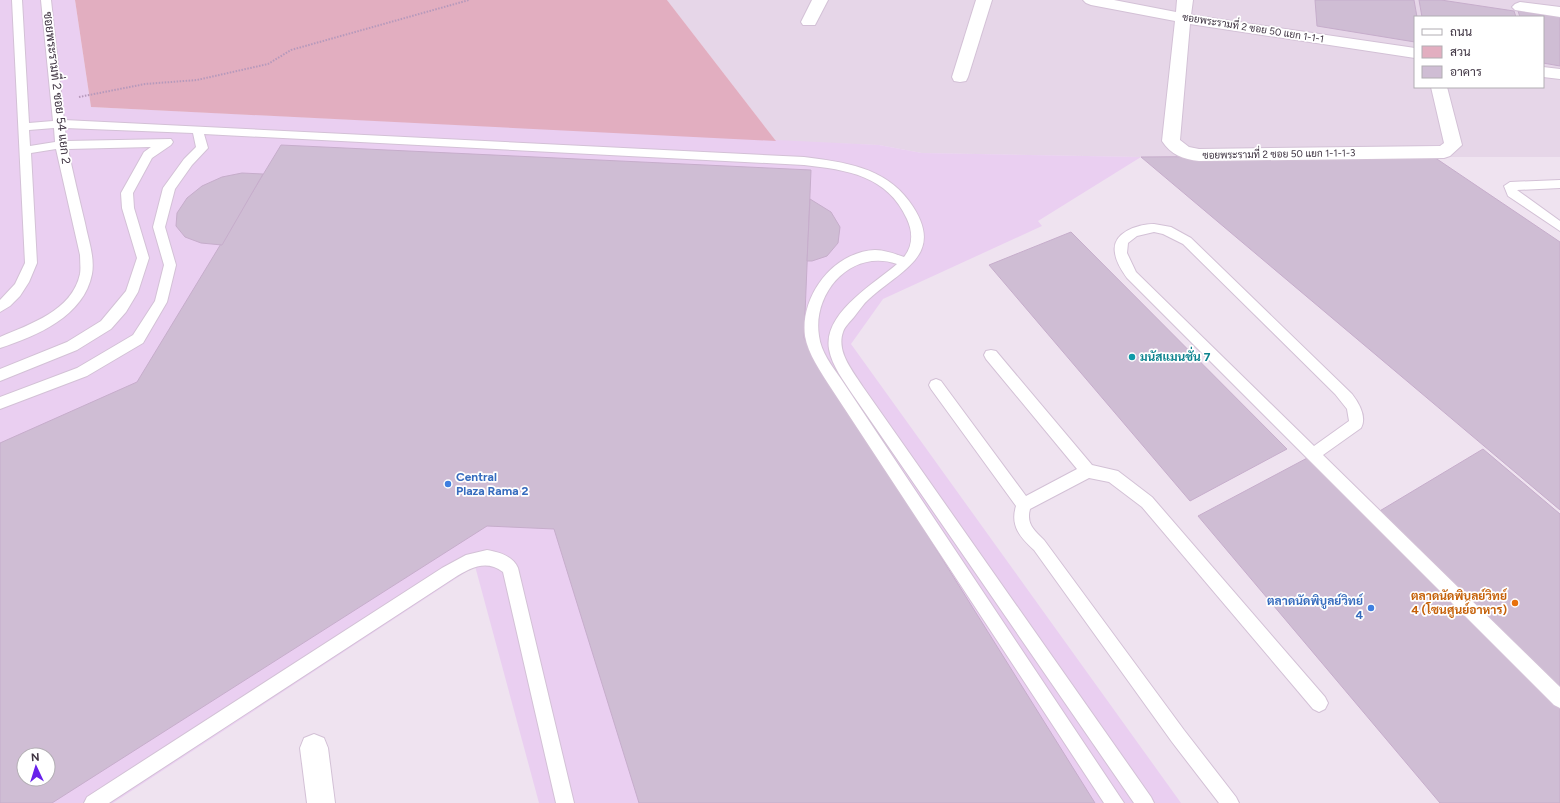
<svg xmlns="http://www.w3.org/2000/svg" width="1560" height="803" viewBox="0 0 1560 803" font-family="Figtree,Sarabun,sans-serif">
<style>
.residential{fill:#e6d6e8;fill-rule:evenodd}
.commercial{fill:#eacff1;fill-rule:evenodd}
.green{fill:#e2aec0}
.building{fill:#cfbdd4;stroke:#c6adcb;fill-rule:evenodd}
.lines{fill:none;stroke-linecap:round;stroke-linejoin:round}
.lane-casing{stroke:#d3c1d6;stroke-width:2}
.street-casing{stroke:#d3c1d6;stroke-width:2}
.path{stroke:#b699bb;stroke-width:2;stroke-dasharray:1.5 1.5;stroke-linecap:butt}
.lane{fill:#fff;fill-rule:evenodd}
.street{fill:#fff;fill-rule:evenodd}
.culture-dot{fill:#0f9aa8;stroke:#fff;stroke-width:1.5}
.shop-dot{fill:#3f7fe0;stroke:#fff;stroke-width:1.5}
.food-dot{fill:#e8710a;stroke:#fff;stroke-width:1.5}
.labels{text-anchor:middle;dominant-baseline:central;stroke-width:3.5;stroke-linejoin:round;paint-order:stroke}
.far-street-label{font-size:10px;fill:#3f3442;stroke:#fff}
.street-label{font-size:12px;fill:#3f3442;stroke:#fff}
.culture-label{font-size:12px;font-weight:bold;fill:#0d838f;stroke:#fff;text-anchor:start}
.shop-label{font-size:12px;font-weight:bold;fill:#366cbe;stroke:#fff;text-anchor:start}
.food-label{font-size:12px;font-weight:bold;fill:#c56008;stroke:#fff;text-anchor:end}
</style>
<rect width="100%" height="100%" fill="#efe3f0"/>
<!-- residential -->
<path class="residential" d="M667,0h893v157h-419l-219,-4 -43,-8 -103,-4zM1415,17h128v70h-128z"/>
<!-- commercial -->
<path class="commercial" d="M0,0h75l16,107 788,38 43,8 219,4 -103,64 4,5 -159,73 -32,45 330,459h-642l-64,-237 -362,237h-113zM24,755h24v24h-24z"/>
<!-- green -->
<path class="green" d="M75,0h592l109,141 -685,-34z"/>
<!-- building -->
<g class="building">
<path d="M1315,0h99l3,17h-2v25l-98,-16z"/>
<path d="M1419,0h22l73,11 2,6h-94z"/>
<path d="M1518,11l42,6v49l-17,-3v-46h-23z"/>
<path d="M281,145l530,25 -7,168 291,465h-456l-85,-274 -67,-3 -435,277h-52v-360l137,-61zM24,755h24v24h-24z"/>
<path d="M1431,155l129,87v268l-419,-353z"/>
<path d="M242,173l21,1 -41,71 -21,-2 -16,-6 -9,-11 1,-13 10,-15 15,-12 20,-9z"/>
<path d="M810,199l21,13 9,15 -2,16 -11,13 -15,5h-5z"/>
<path d="M1071,232l216,217 -97,52 -201,-236z"/>
<path d="M1483,449l77,65v178l-182,-180z"/>
<path d="M1311,456l249,245v102h-120l-242,-287z"/>
</g>
<g class="lines">
<defs>
<g id="lane">
<path d="M12,0h10l7,123 24,-2 -12,-121h10l13,120 740,37c40,5 80,10 105,44 39,53 -7,68 -40,98 -6,5 -10,12 -15,18 -4,5 -9,9 -11,15 -7,20 10,39 20,55l288,410 3,6h-20l-281,-408c-9,-14 -21,-29 -24,-46 -6,-36 45,-65 68,-85 -45,-16 -85,28 -78,72 2,16 13,30 22,43l283,424h-20l-273,-415c-10,-16 -23,-34 -26,-52 -5,-40 28,-84 70,-86 10,0 20,4 29,7 9,-11 9,-25 3,-38 -20,-44 -60,-49 -103,-54l-600,-31 4,14 -16,17 -17,24 -10,38 11,38 -9,37 -24,41 -56,33 -87,33v-12l77,-29 56,-33 22,-34 9,-36 -11,-38 10,-39 21,-29 12,-12 -3,-14 -128,-5 1,13 105,-2 2,3 -2,3 -19,13 -19,35 1,15 15,50 -11,34 -12,20 -15,17 -34,21 -77,31v-12l67,-27 34,-21 25,-30 11,-33 -15,-50 -1,-15 23,-41 7,-5 -83,2c5,24 11,49 17,74 3,16 10,34 7,51 -8,42 -55,62 -92,74v-11c30,-13 72,-26 80,-63 1,-6 0,-13 0,-19l-24,-106 -25,4 6,110 -8,19 -9,14 -10,10 -10,6v-12l15,-16 10,-21zM54,128l1,14 -25,4 -1,-16z"/>
<path d="M1560,180v8l-43,2 43,31v10l-52,-35 -4,-10 6,-4z"/>
<path d="M1154,224l17,3 20,11 161,156c7,9 15,23 9,34l-38,27 237,232v21l-6,-3 -427,-427c-5,-7 -11,-16 -12,-25 -4,-21 24,-29 39,-29zM1154,232l9,2 20,10 152,150 12,15 2,12 -35,25 -178,-174 -9,-19 1,-10 9,-7z"/>
<path d="M991,350l5,1 96,114 26,6 34,26 173,200 3,6 -3,6 -6,3 -6,-3 -171,-202 -33,-25 -20,-4 -59,31c-4,15 4,21 14,31l140,190 52,67 3,6h-20l-47,-61 -138,-192c-14,-13 -24,-24 -18,-44l-85,-117 -2,-4 2,-4 5,-2 5,2 85,115 51,-27 -91,-110 -2,-4 2,-4z"/>
<path d="M487,550c12,2 26,6 31,18l56,235h-18l-53,-231c-17,-13 -33,-4 -49,6l-345,225h-25l3,-6 355,-229 24,-13z"/>
</g>
<g id="street">
<path d="M812,0h16l-13,25h-12l-2,-3z"/>
<path d="M976,0h16l-24,77 -2,4 -6,1 -6,-1 -2,-4z"/>
<path d="M1083,0h31l62,12 1,-12h16l-2,15 224,33v10l-225,-34 -10,116 9,7 10,2 241,-3 4,-3 -13,-56h16l15,58 -12,11 -6,2 -245,3c-16,-2 -28,-6 -37,-20l13,-120 -84,-16 -5,-2z"/>
<path d="M1520,2l40,5v10l-45,-7 -3,-3 3,-3z"/>
<path d="M1543,67l17,2v10l-17,-2z"/>
<path d="M314,734l10,4 4,10 7,55h-28l-7,-55 4,-10z"/>
</g>
</defs>
<!-- lane casing -->
<use href="#lane" class="lane-casing"/>
<!-- street casing -->
<use href="#street" class="street-casing"/>
<!-- path -->
<path class="path" d="M79,97l66,-13 52,-4 71,-16 23,-14 178,-50"/>
<!-- lane -->
<use href="#lane" class="lane"/>
<!-- street -->
<use href="#street" class="street"/>
</g>
<!-- markers -->
<circle class="culture-dot" cx="1132" cy="357" r="4"/>
<g class="shop-dot">
<circle cx="448" cy="484" r="4"/>
<circle cx="1371" cy="608" r="4"/>
</g>
<circle class="food-dot" cx="1515" cy="603" r="4"/>
<g class="labels">
<!-- far-street labels -->
<g class="far-street-label">
<text transform="translate(1253 28) rotate(9)">ซอยพระรามที่ 2 ซอย 50 แยก 1-1-1</text>
<text transform="translate(1279 154) rotate(-1)">ซอยพระรามที่ 2 ซอย 50 แยก 1-1-1-3</text>
</g>
<!-- street labels -->
<g class="street-label">
<text transform="translate(57 88) rotate(83)">ซอยพระรามที่ 2 ซอย 54 แยก 2</text>
</g>
<!-- culture labels -->
<g class="culture-label">
<text x="1140" y="357">มนัสแมนชั่น 7</text>
</g>
<!-- shop labels -->
<g class="shop-label">
<text x="456" y="477">Central<tspan x="456" dy="14">Plaza Rama 2</tspan></text>
<text x="1363" y="601" text-anchor="end">ตลาดนัดพิบูลย์วิทย์<tspan x="1363" dy="14">4</tspan></text>
</g>
<!-- food labels -->
<g class="food-label">
<text x="1507" y="596">ตลาดนัดพิบูลย์วิทย์<tspan x="1507" dy="14">4 (โซนศูนย์อาหาร)</tspan></text>
</g>
</g>
<!-- legend -->
<rect x="1414" y="16" width="130" height="72" fill="#ffffff" stroke="#b2aeb3"/>
<rect x="1422" y="29" width="20" height="6" fill="#ffffff" stroke="#b2aeb3"/>
<text x="1450" y="36" font-size="12" fill="#3f3442">ถนน</text>
<rect x="1422" y="46" width="20" height="12" fill="#e2aec0" stroke="#b2aeb3"/>
<text x="1450" y="56" font-size="12" fill="#3f3442">สวน</text>
<rect x="1422" y="66" width="20" height="12" fill="#cfbdd4" stroke="#b2aeb3"/>
<text x="1450" y="76" font-size="12" fill="#3f3442">อาคาร</text>
<!-- north arrow -->
<g transform="translate(36 767) rotate(356)"><circle r="19" fill="#ffffff" stroke="#b2aeb3"/>
<path d="M0-3L7 15L0 10L-7 15Z" fill="#6821ea"/>
<text y="-6" font-size="11" font-weight="bold" text-anchor="middle" fill="#3f3442">N</text>
</g>
</svg>
